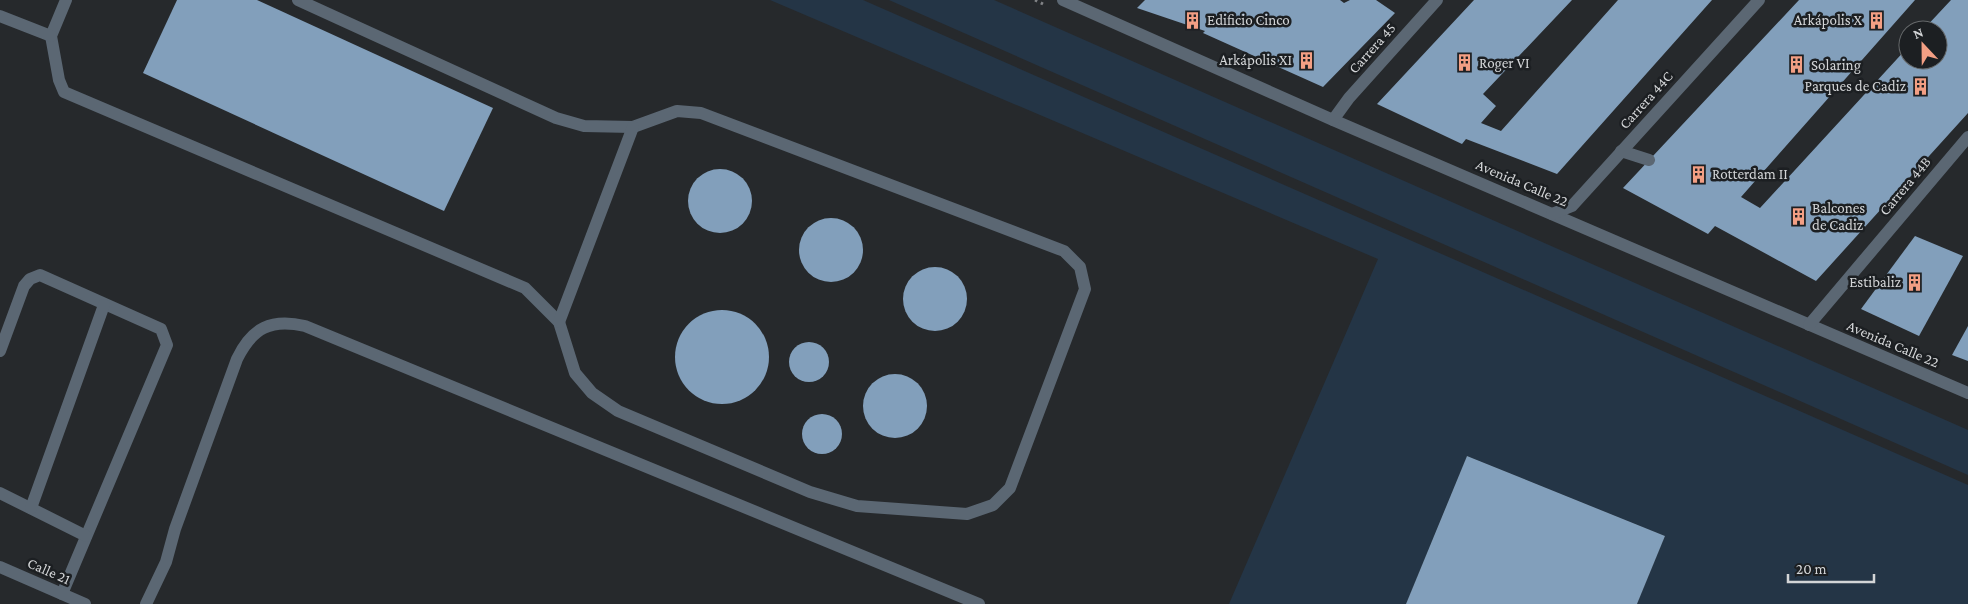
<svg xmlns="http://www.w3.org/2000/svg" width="1968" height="604" viewBox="0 0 1968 604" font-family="'Crimson Pro',serif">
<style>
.green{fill:#243546}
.building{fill:#829fbb}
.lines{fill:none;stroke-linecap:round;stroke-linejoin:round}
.path{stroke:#818386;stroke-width:3;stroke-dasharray:2.5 4;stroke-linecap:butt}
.minor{stroke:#5b6773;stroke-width:12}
.labels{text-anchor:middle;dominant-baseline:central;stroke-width:5;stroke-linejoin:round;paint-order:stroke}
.poi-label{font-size:15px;fill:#d3d5d7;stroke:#1c1f22;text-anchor:start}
.street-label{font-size:15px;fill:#d3d5d7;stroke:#1c1f22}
</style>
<rect width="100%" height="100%" fill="#26292c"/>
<!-- green -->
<g class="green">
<path d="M770,0h93l1105,485v119h-331l28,-68 -198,-80 -61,148h-177l149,-345z"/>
<path d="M889,0h105l974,430v45z"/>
</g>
<!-- building -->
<g class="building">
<path d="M177,0h80l236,108 -49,103 -301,-138z"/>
<path d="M1145,0h195l4,3 6,-3h26l19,13 -72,74 -120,-54 2,-2 -68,-23z"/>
<path d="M1474,0h98l-89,94 13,12 -15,17 20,8 117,-131h94l-155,174 -91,-35 -4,5 -85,-40z"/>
<path d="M1799,0h116l-174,197 19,11 148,-161v13h30v-30h-15l28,-30h17v113l-152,168 -101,-55 -7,8 -85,-46z"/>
<circle cx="720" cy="201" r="32"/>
<circle cx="831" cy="250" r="32"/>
<path d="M1915,236l48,20 -44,80 -58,-27z"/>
<circle cx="935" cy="299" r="32"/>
<circle cx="722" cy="357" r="47"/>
<path d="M1968,326v35l-16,-6z"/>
<circle cx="809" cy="362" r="20"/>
<circle cx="895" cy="406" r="32"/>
<circle cx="822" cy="434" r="20"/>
<path d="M1467,456l198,80 -28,68h-231z"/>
</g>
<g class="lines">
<!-- path -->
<path class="path" d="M1035,0l8,4"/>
<!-- minor -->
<g class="minor">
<path d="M66,0l-15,36 8,44 5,12 461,196 34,34 16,51 17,20 26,18 192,81 47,14 110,8 26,-9 17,-17 75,-199 -5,-22 -16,-16 -363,-138 -24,-2 -44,16 -49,-1 -28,-8 -258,-118"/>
<path d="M1063,0l270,120 635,273"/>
<path d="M0,16l51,20"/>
<path d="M1333,120l16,-22 88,-98"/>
<path d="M1621,151l28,9"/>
<path d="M1552,214l20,-8 187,-206"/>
<path d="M559,322l74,-195"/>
<path d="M1809,325l159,-188"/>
<path d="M0,351l24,-65 6,-7 10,-4 121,54 6,16 -105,249"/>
<path d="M0,493l86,43"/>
<path d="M31,508l73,-203"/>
<path d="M0,567l85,37"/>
<path d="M146,604l20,-42 9,-33 62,-170c15,-31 34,-41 68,-33l674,278"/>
</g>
</g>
<!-- icons -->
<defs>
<symbol id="building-bare" viewBox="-9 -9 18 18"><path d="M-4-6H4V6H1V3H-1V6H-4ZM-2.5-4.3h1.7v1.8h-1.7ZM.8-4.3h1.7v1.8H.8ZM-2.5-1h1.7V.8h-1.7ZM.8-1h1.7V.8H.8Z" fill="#f39f84" stroke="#1c1f22" stroke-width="2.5" paint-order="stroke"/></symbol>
</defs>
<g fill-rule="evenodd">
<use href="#building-bare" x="1180" y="8" width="25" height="25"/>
<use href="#building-bare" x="1864" y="8" width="25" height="25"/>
<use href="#building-bare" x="1294" y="48" width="25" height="25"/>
<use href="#building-bare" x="1452" y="50" width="25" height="25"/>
<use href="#building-bare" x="1784" y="52" width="25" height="25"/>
<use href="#building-bare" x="1908" y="74" width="25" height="25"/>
<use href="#building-bare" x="1686" y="162" width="25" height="25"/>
<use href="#building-bare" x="1786" y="204" width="25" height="25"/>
<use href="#building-bare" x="1902" y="270" width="25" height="25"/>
</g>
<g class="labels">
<!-- poi labels -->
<g class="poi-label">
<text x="1207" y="20">Edificio Cinco</text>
<text x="1862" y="20" text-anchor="end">Arkápolis X</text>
<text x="1292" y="60" text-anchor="end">Arkápolis XI</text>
<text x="1479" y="63">Roger VI</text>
<text x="1811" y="65">Solaring</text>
<text x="1906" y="86" text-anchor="end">Parques de Cadiz</text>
<text x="1712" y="174">Rotterdam II</text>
<text x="1812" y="208">Balcones<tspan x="1812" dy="17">de Cadiz</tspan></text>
<text x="1901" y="282" text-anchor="end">Estibaliz</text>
</g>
<!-- street labels -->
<g class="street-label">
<text transform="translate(1372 48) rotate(-48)">Carrera 45</text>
<text transform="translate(1646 100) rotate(-48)">Carrera 44C</text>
<text transform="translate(1522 183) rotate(23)">Avenida Calle 22</text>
<text transform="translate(1905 186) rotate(-50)">Carrera 44B</text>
<text transform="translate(1893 344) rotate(23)">Avenida Calle 22</text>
<text transform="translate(49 571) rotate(24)">Calle 21</text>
</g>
</g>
<!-- north arrow -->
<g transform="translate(1923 45) rotate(338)"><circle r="24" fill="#1c1f22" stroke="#65686a"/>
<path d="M0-4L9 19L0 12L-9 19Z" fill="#f39f84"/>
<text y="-8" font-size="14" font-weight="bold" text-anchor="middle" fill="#d3d5d7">N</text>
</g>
<!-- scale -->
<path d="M1788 574v8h86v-8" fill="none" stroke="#d3d5d7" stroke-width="2.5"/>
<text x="1796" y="574" font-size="15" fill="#d3d5d7" stroke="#1c1f22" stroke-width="4" paint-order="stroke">20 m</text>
</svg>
